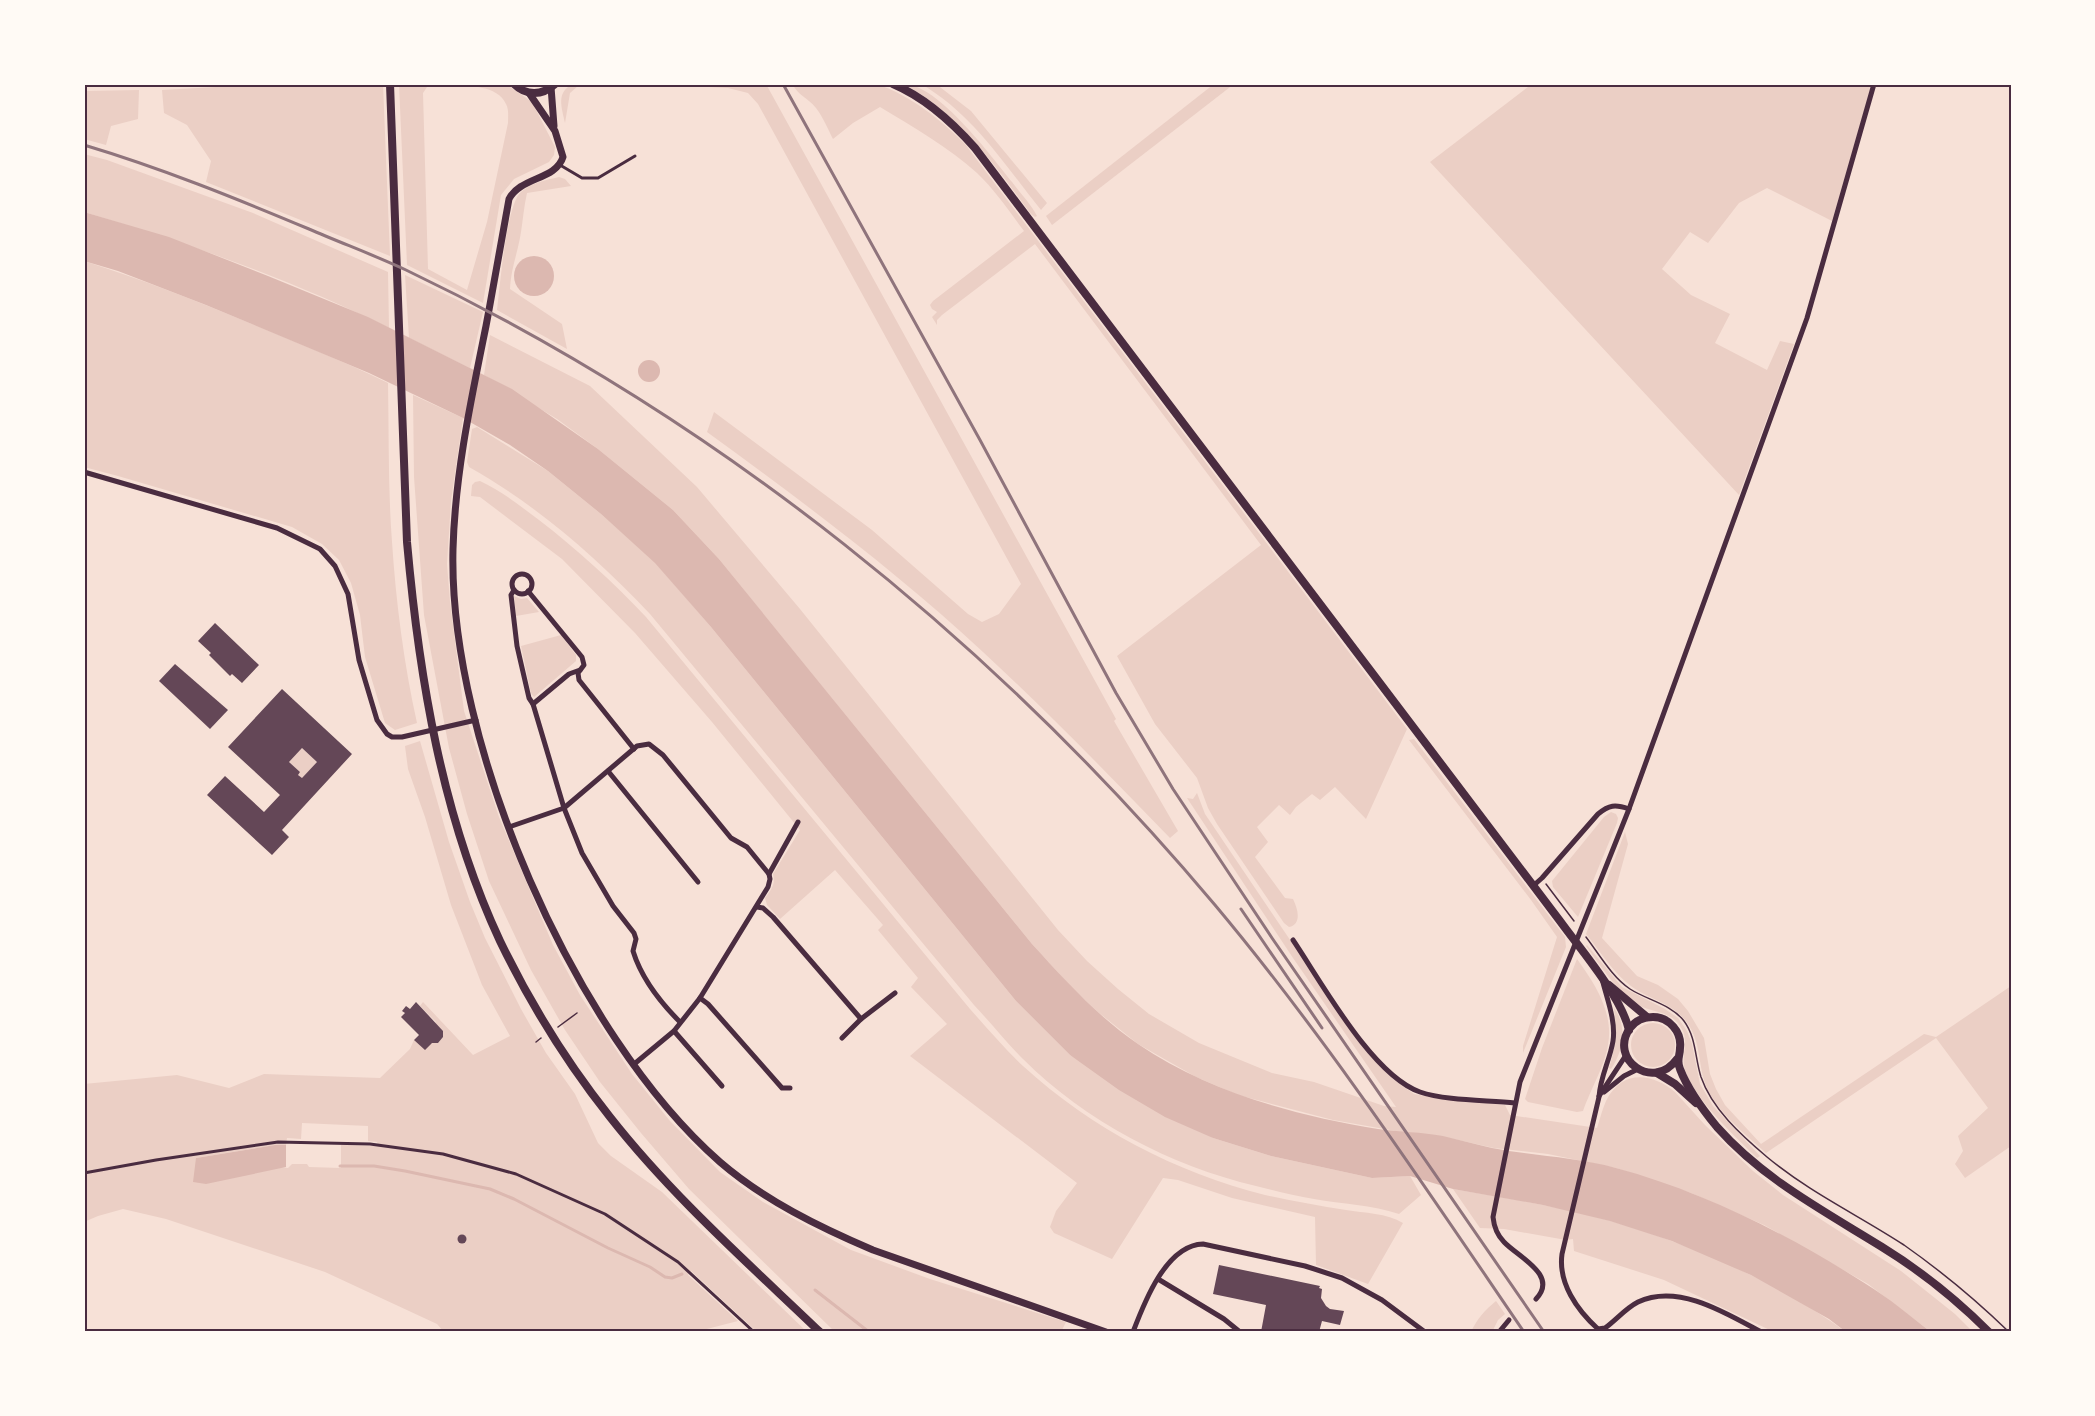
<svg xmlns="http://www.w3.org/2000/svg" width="2095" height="1416" viewBox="0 0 2095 1416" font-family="Rubik,sans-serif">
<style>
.green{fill:#ebcfc5;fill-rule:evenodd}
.water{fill:#dcb8b0}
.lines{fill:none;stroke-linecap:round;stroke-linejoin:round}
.stream{stroke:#dcb8b0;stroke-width:3}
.building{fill:#644757;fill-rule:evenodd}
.path{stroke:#4a2c40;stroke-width:1.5}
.service{stroke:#4a2c40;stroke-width:3}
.minor{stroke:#4a2c40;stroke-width:5}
.tertiary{stroke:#4a2c40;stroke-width:7}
.secondary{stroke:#4a2c40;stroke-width:8}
.rail{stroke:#8f747c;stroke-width:3}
.neatline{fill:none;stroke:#4a2c40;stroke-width:2}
</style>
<rect width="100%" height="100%" fill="#f7e1d7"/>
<!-- green -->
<g class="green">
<path d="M268,84h115l7,172 -184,-74 5,-21 -24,-36 -23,-12 -2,-23z"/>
<path d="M399,84h107l26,18 23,45 -1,8 -5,7 -35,17 -13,16 -18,108 -76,-38zM450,84c17,2 48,1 56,20 3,5 2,13 2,19l-21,99 -20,68 -39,-21 -5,-176 4,-6z"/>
<path d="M574,84h56l-51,1 -9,8 -5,30c-3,-15 -10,-32 9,-39z"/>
<path d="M652,84h114l350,635 -2,2 64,110 -8,7c-61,-63 -122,-126 -187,-186 -86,-80 -181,-151 -276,-220l7,-20 158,118 96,84 14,8 17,-8 22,-30 -263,-480 -10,-11 -20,-5z"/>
<path d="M792,84h85c34,12 63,35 88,60l442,585 -41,90 -31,-32 -15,13 -8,-6 -16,13 -6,8 -11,-10 -22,22 11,15 -13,15 30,41 8,1c5,10 9,25 -4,28l-5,-4 -67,-99 -9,-16 -11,-30 -42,-54 -38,-68 144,-111 -226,-301 -93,71 -5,5v5l-5,-8 5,-5 -5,-3 -2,-4 3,-4 91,-70c-15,-20 -29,-41 -47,-58 -29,-26 -64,-46 -97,-66l-27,16 -20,16c-5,-10 -10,-22 -17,-31 -9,-11 -16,-11 -24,-24z"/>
<path d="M904,84c34,0 88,73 108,98 8,11 19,22 25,34l-2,1 -4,-3c-37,-50 -72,-100 -127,-130z"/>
<path d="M921,84h15l35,27 76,92 -6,7c-37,-46 -68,-96 -120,-126z"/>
<path d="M1214,84h20l-182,141 -6,-9z"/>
<path d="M1532,84h340l-40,137 -65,-33 -28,15 -31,40 -18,-11 -28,37 29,26 39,19 -15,29 52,27 13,-29 14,3 -55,151 -309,-333z"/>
<path d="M139,90l-1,29 -27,7 -5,19 -22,-6v-48z"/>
<path d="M84,154l23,6 146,53 135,59 1,56c-97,-48 -201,-85 -305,-116z"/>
<path d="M559,177l6,2 6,7 -44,7c-3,13 -4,26 -6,39 -3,20 -10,36 -11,57l52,35 5,25 -70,-39c3,-23 9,-105 24,-118 10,-9 25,-12 38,-15z"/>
<path d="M84,261c57,18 113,40 168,63 46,19 91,37 136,59 1,53 0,107 4,159 4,61 12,122 25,181l-22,7 -10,-7 -20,-66 -5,-42 -9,-32 -12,-23 -17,-16 -30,-17 -174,-51 -34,-9z"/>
<path d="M405,275l78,37 -13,56 -61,-30z"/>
<path d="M490,335l100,51 107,101 103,122 258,321 29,31 31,28 31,25 50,29 73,30 42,9 70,24 12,1 -103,-149 -106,-160 6,1 4,-6 8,21 154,228 33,36 22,16 17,3 74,8 5,10 87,13c3,-9 5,-18 9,-27 16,-32 46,-28 69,-9l30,33 48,46 30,24 118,76 54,43 18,18h-42l-63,-48 -104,-59 -73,-32 -75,-25 -68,-14 -54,-6 -54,-12 -27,-2 -80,-14 -95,-25 -42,-18 -58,-33 -40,-32 -24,-22 -42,-46 -271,-333 -42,-52 -46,-49 -75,-61 -41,-30 -73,-44z"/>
<path d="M413,395l50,23 -12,83 -4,63 3,38 14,109 35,106 54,128 27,50 52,79 38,47 50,51 43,30 88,48 79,29 136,43 -5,10h-226l-146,-143 -48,-56 -41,-51 -35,-52 -34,-60 -42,-89 -22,-67 -18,-66 -25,-133 -10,-138z"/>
<path d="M477,427l71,44 53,43 54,48 56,65 305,374 54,54 143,83 58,18 101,22 38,-2 11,19 -22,19c-27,-9 -57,-10 -85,-15 -19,-3 -39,-8 -58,-13 -85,-20 -171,-65 -233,-127 -17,-17 -32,-36 -49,-54l-324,-391c-54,-57 -112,-108 -181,-147l-2,-5 5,-33z"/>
<path d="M480,481c22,10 40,25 59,39 39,30 74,62 107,97l324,392c17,19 34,39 53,57 69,63 152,106 242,129 27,6 54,11 81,15 18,3 41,3 57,13l-35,61 -52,-19 -1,-48 -83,-19 -54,-18 -15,-2 -51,81 -58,-26 -4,-6 6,-16 21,-28 -167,-127 37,-32 -36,-37 7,-9 -40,-48 5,-5 -48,-55 -55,49 -13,-14 -2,-7c6,-8 11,-14 8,-24l27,-44 -88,-108 -77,-89 -73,-74 -82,-62 -9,-1 1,-11 3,-3z"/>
<path d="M514,596l7,3 6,-1 12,14 -23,4z"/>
<path d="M561,635l15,20v6l-42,36 -3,-4 -10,-47z"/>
<path d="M1414,739l151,198 1,10 -43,106v-7l34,-109 -26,-37 -122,-160z"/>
<path d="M420,741l29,101 21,60 15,36 36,71 25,44 29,41 23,49 13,13 51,36 145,140h-50l-66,-61 -3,4 50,46 -43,11h-251l-7,-8 -112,-52 -159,-53 -43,-10 -25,7 -14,6v-138l93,-9 52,13 35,-14 116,4 30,-29 4,-9 24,3 5,-6v-6l-8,-8 1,-1 -16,-16 3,-4 50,53 37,-19 -28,-51 -31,-80 -26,-88 -17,-48 -3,-23zM302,1123l66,3v15l9,1 1,4 -37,-1v23l-32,-1 -2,-3h-15l-4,4 -92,-10 79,-13h11l1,-7 14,1z"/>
<path d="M302,748l15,14 -15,16 -4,-3 2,-3 -11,-10z"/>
<path d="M1611,812l5,2 2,4 -1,5 -39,94 -25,-30 -1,-6 52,-64z"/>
<path d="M1625,832l3,12 -26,94 35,38 21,9 20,14 10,12 16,27 6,36 6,15 9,16 36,39 163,-110 12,3 75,-51v160l-46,32 -10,-14 8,-13 -5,-15 30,-28 -52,-70 -170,115c-21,-19 -54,-45 -62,-73 -6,-21 -4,-42 -19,-60 -15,-18 -37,-21 -54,-34 -18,-13 -31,-35 -45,-52z"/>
<path d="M1587,945l35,42 43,22 13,9 9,13 5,13 8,40 13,22 47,50 -3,2c-23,-23 -61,-57 -72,-88 -5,-16 6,-28 -5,-44 -11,-17 -33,-13 -47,-24 -19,-15 -33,-37 -47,-56z"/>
<path d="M1577,959c18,25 37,54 31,86 -3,20 -18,46 -25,66l-6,1 -49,-10 -3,-3 17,-51z"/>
<path d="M1614,1008c14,19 9,43 -3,61l-2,-1c7,-21 7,-38 5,-60z"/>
<circle cx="1653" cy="1045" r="22"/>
<path d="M1453,1189c53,9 106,17 158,32 79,23 168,61 235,111h-72l-110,-52 -90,-29 -1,-12 -7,1 -62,-11 -24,-1z"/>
<path d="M1496,1301l9,13 -7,6 -6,12h-21c6,-13 14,-22 25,-31z"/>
</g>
<!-- water -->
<g class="water">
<path d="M84,212l85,25 99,39 100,41 144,72 86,60 75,61 46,49 313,385c33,36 65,72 106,100 70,48 156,71 240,85 21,3 44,3 65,7 16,4 32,8 49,12 41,8 83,9 124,20 89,24 173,67 250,116 23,14 44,32 65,48h-85l-17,-13 -78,-44 -79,-34 -62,-20 -67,-16 -90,-16 -43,-13 -38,2 -101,-22 -58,-18 -48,-21 -46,-27 -49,-35 -54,-54 -305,-374 -56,-64 -54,-49 -53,-43 -38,-26 -47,-27 -94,-45 -163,-68 -88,-34 -34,-10z"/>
<circle cx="534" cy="276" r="20"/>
<circle cx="649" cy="371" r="11"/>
<path d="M275,1145h11v22l-80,17 -13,-2 3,-24z"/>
</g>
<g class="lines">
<!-- stream -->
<g class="stream">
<path d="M340,1166h34l31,5 85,18 24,10 94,49 42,19 15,10 7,1 10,-4"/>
<path d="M815,1290l54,42"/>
</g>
</g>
<!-- building -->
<g class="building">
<path d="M215,623l44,42 -17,18 -10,-9 -2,2 -21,-21 2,-2 -13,-12z"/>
<path d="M175,664l53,46 -18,19 -51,-48z"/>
<path d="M282,689l70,65 -70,76 7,7 -17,18 -65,-60 18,-19 39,36 16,-17 -52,-48zM302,748l15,14 -15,16 -4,-3 2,-3 -11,-10z"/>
<path d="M416,1002l27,29v6l-5,6h-6l-7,7 -11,-10 5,-5 -18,-18 4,-4 -3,-2 4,-5 4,3z"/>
<circle cx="462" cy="1239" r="4.5"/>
<path d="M1219,1265l101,21 -1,2 3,1 -1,9 5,8 4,3 14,2 -4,14 -18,-4 -3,11h-58l5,-27 -53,-11z"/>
</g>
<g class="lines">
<!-- path -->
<g class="path">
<path d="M1546,884l28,37"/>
<path d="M1586,937c13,17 26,40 44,52 17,11 41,15 54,32 12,16 11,37 17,56 11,32 40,58 66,80 42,35 91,58 137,88 37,26 72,55 105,87"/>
<path d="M558,1027l19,-14"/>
<path d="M536,1042l5,-4"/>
</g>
<!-- service -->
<g class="service">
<path d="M560,165l22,13h16l37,-22"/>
<path d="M84,1173l72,-13 122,-18 92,2 73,10 73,20 89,40 73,48 76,70"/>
</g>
<!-- minor -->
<g class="minor">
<path d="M84,472l193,56 43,21 15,17 13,28 11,66 18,60 10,14 5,3h10l74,-17"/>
<circle cx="522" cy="584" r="10"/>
<path d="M514,590l-3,5 6,51 12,52 4,6"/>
<path d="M528,591l54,66 2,8 -6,8 1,7 55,69"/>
<path d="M580,670l-11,4 -36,30 31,104 18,45 31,53 21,27 2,6 -3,12c8,26 28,52 47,71"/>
<path d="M608,771l90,111"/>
<path d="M509,827l55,-19 73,-62 12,-2 14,11 68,83 16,9 22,27"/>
<path d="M1533,886l9,-8 56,-64c11,-9 17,-10 31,-5"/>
<path d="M757,907l6,1 10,9 88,102"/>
<path d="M1293,940c29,43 79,135 127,152 26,9 67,8 95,11"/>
<path d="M1602,979c5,20 14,42 11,62 -3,19 -13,36 -14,56l-37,157c-4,29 15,56 36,75l7,-1c11,-8 21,-20 33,-26 40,-19 88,11 123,30"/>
<path d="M700,998l8,6 74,84h8"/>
<path d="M674,1031l48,55"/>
<path d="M842,1038l19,-19 34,-26"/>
<path d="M633,1065l41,-34 26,-33 68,-111 2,-8 -1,-5 29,-52"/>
<path d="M1604,1092l20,-16 14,-7"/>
<path d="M1599,1096l27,-41"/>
<path d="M1158,1279l66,40 16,13"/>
<path d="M1536,1299c23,-24 -18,-42 -32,-57 -7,-7 -10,-15 -11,-25l27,-135 109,-273 178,-491 67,-234"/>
<path d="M1133,1332c11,-29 33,-87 70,-88l102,22 37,12 40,22 43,32"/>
<path d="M1499,1332l10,-12"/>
</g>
<!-- tertiary -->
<g class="tertiary">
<path d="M551,87l3,39"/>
<path d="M529,93l26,38 8,26c-7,23 -43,20 -54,42 -8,43 -15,85 -23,127 -15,74 -31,148 -33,223 -5,194 121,485 267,613 44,38 99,65 153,88l233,82"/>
</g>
<!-- secondary -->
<g class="secondary">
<path d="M390,84l17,458c12,135 35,275 93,399 30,62 67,122 110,176 62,79 138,146 210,215"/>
<path d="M514,84c12,12 28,12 41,0"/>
<path d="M893,84c33,14 59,38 82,64l585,773c21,29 61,75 69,109"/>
<path d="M1609,985l38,32"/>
<path d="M1677,1059c-24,33 -69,0 -47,-31 5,-7 14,-11 23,-11 16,0 29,15 27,31 0,9 -4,12 0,21 8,21 23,41 37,58 46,52 107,84 165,120 39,24 75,53 107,85"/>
<path d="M1657,1073l18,11 21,19"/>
</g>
<!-- rail -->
<g class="rail">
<path d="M783,84l197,356 136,253 57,96 99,149 272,394"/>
<path d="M84,145c77,23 151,53 225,84 32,14 65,26 97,41 312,149 587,371 809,635 113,135 210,282 309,427"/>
<path d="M1241,909l81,119"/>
</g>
</g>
<!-- border -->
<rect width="2095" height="1416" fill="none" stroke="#fffaf5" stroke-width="171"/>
<rect x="86" y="86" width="1924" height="1244" class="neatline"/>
</svg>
